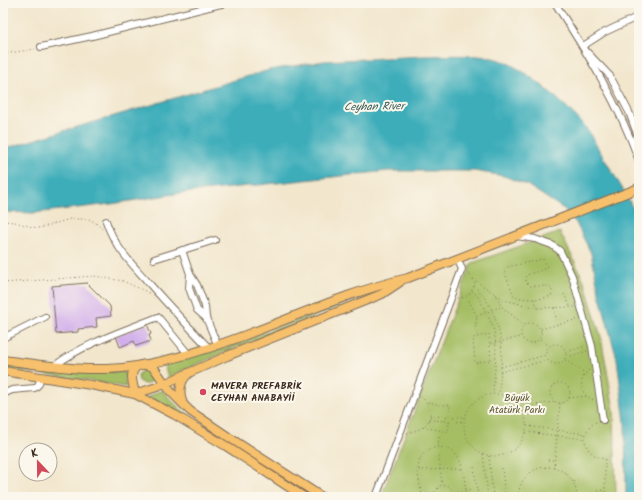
<svg xmlns="http://www.w3.org/2000/svg" width="642" height="500" viewBox="0 0 642 500" font-family="Kalam,sans-serif">
<style>
.green{fill:#a5be64;stroke:#707441}
.water{fill:#3dadba;stroke:#3c6c6c}
.building{fill:#d0aceb}
.lines{fill:none;stroke-linecap:round;stroke-linejoin:round}
.minor-casing{stroke:#7b6c5b;stroke-width:8}
.major-casing{stroke:#7b6c5b;stroke-width:10}
.path{stroke:#7b6c5b;stroke-width:1;stroke-dasharray:1 3;stroke-linecap:butt}
.minor{stroke:#fff;stroke-width:6}
.major{stroke:#f7c06c;stroke-width:8}
.poi-dot{fill:#d1495b;stroke:#fbf7ec;stroke-width:1.5}
.labels{text-anchor:middle;dominant-baseline:central;stroke-width:4;stroke-linejoin:round;paint-order:stroke}
.poi-label{font-size:10px;font-weight:bold;fill:#3b2a1e;stroke:#fbf7ec;text-anchor:start}
.park-label{font-size:10px;fill:#5b5633;stroke:#fbf7ec}
.water-label{font-size:11px;font-style:italic;fill:#3c5e5c;stroke:#fbf7ec}
</style>
<rect width="100%" height="100%" fill="#fbf7ec"/>
<filter id="ink" filterUnits="userSpaceOnUse"><feTurbulence type="fractalNoise" baseFrequency=".025" numOctaves="2"/><feDisplacementMap in="SourceGraphic" scale="8" xChannelSelector="R" yChannelSelector="G"/><feConvolveMatrix kernelMatrix="1 2 1 2 8 2 1 2 1" color-interpolation-filters="sRGB"/></filter>
<filter id="wash" filterUnits="userSpaceOnUse"><feTurbulence type="fractalNoise" baseFrequency=".012" numOctaves="4" result="noise"/><feDisplacementMap in="SourceGraphic" scale="16" xChannelSelector="R" yChannelSelector="G"/><feGaussianBlur stdDeviation="0.9" result="paint"/><feColorMatrix in="noise" values="0 0 0 0 0 0 0 0 0 0 0 0 0 0 0 0 0 1.4 0 .05"/><feComposite in="paint" operator="in"/></filter>
<g filter="url(#wash)">
<rect width="100%" height="100%" fill="#f2e6cc"/>
<!-- green -->
<g class="green">
<path d="M560,232l24,49 17,56 13,73 2,87h-235l91,-234z"/>
<path d="M383,286l1,2 -157,63 -59,26 -4,-12 61,-17z"/>
<path d="M3,365l44,5 78,2 1,15 -35,-6 -88,-13z"/>
<circle cx="145" cy="377" r="7"/>
<path d="M162,390l11,12 22,20 -29,-16 -19,-9z"/>
</g>
<!-- water -->
<path class="water" d="M424,56c22,0 55,-3 76,4 25,8 63,42 81,62 11,12 17,28 26,41 12,21 25,38 32,62v272h-13l-1,-75 -8,-63 -17,-62 -9,-44 -15,-30 -12,-14 -37,-24 -23,-9 -30,-5h-86l-214,23 -63,10 -77,9 -31,-1v-63l266,-79 55,-9z"/>
<g id="blocks">
<!-- building -->
<g class="building">
<path d="M87,283l23,23 1,10 -15,2 1,9 -19,2v3l-22,2 -4,-48z"/>
<path d="M147,324l4,10 -2,1 2,6 -15,5 -2,-5 -14,6 -4,-11z"/>
</g>
</g>
</g>
<g filter="url(#ink)">
<use href="#blocks" fill-opacity="0" stroke="#7b6c5b" stroke-width="1"/>
<g class="lines">
<defs>
<g id="minor">
<path d="M555,3c32,50 64,101 84,158"/>
<path d="M583,46l22,-14 34,-16"/>
<path d="M41,47l51,-11 133,-33"/>
<path d="M588,53l22,23 19,36 10,27"/>
<path d="M106,221c8,25 24,41 41,60 20,23 41,45 62,67"/>
<path d="M517,236l18,3 17,6 8,6 12,25 20,70 11,74"/>
<path d="M182,250l8,24 7,11 8,21 1,12 12,28"/>
<path d="M154,259l61,-19"/>
<path d="M190,274l-1,14 8,22 9,8"/>
<path d="M3,338l42,-21"/>
<path d="M54,366c31,-23 69,-35 104,-49l31,38"/>
<path d="M3,394l9,-4 23,-2 4,-4 1,-7"/>
<path d="M376,497l86,-228 -5,-10"/>
</g>
<g id="major">
<path d="M3,360c41,5 86,13 127,7 99,-14 183,-67 278,-89l231,-90"/>
<path d="M3,371l88,14 44,9 40,21 51,31 78,51"/>
<path d="M135,394l22,-7 70,-31 155,-62 18,-12"/>
<path d="M135,394c-1,-6 -3,-12 -3,-17 0,-12 13,-16 22,-9l17,24 19,19 40,27 92,59"/>
<path d="M183,404c-4,-11 -4,-22 5,-30"/>
</g>
</defs>
<!-- minor casing -->
<use href="#minor" class="minor-casing"/>
<!-- major casing -->
<use href="#major" class="major-casing"/>
<!-- path -->
<g class="path">
<path d="M3,54l32,-5"/>
<path d="M3,221l12,1 17,5 8,1 30,-9h19l7,4 7,7"/>
<path d="M543,259l4,7c-6,7 -16,5 -22,11l1,5 4,4h18l4,3v4l-1,3c-10,4 -27,4 -37,0l-10,-25 3,-4z"/>
<path d="M473,279l31,21 33,8 38,-1"/>
<path d="M3,283l91,-7 29,5 26,12"/>
<path d="M474,286c15,12 24,36 27,55 2,17 -1,36 -2,53"/>
<path d="M472,291c5,3 8,9 11,15 4,8 9,17 11,25 4,19 0,44 -1,62"/>
<path d="M564,294l6,12"/>
<path d="M497,296l4,10 23,19"/>
<path d="M467,297l10,19 -2,14 4,6"/>
<path d="M458,298c10,0 13,-6 17,-14l-2,-5 -6,-7"/>
<path d="M534,299l3,8"/>
<path d="M554,308l3,15"/>
<path d="M477,316l23,-9"/>
<circle cx="531" cy="333" r="10"/>
<path d="M541,329l38,-10"/>
<path d="M489,334l2,26 -16,3 -2,-25z"/>
<path d="M540,339l9,7"/>
<circle cx="556" cy="354" r="10"/>
<path d="M491,344l29,-7"/>
<path d="M567,352l18,-6"/>
<path d="M567,357l20,-6"/>
<path d="M565,360l20,13"/>
<path d="M501,367l45,-12"/>
<path d="M589,370c-11,9 -10,25 5,30"/>
<path d="M500,372l48,-12"/>
<circle cx="560" cy="393" r="10"/>
<circle cx="495" cy="425" r="31"/>
<path d="M569,398l19,-2"/>
<path d="M428,402l13,3h9l-1,10"/>
<path d="M521,407l34,-5"/>
<path d="M430,416l35,1"/>
<path d="M429,420l34,2"/>
<path d="M596,422c-19,12 -12,33 9,37v38"/>
<path d="M527,426l59,8"/>
<path d="M423,427l25,5 1,-11"/>
<path d="M526,432l59,7"/>
<path d="M407,433c5,-1 12,-3 16,-6 12,-8 7,-23 -2,-30"/>
<path d="M439,437l-1,9 4,39"/>
<path d="M483,454l5,43"/>
<path d="M489,456l4,41"/>
<path d="M548,460h6"/>
<path d="M474,467l4,30"/>
<path d="M502,468l3,29"/>
<path d="M554,468l6,-65"/>
<path d="M419,470l43,-1"/>
<path d="M574,482l6,-2"/>
<path d="M597,491l7,-1"/>
<path d="M453,492l17,-2"/>
<path d="M422,494l13,-2"/>
<path d="M422,497c-1,-10 -6,-24 -3,-34 4,-20 33,-21 41,-2 4,11 5,24 7,36"/>
<path d="M437,497c-5,-16 19,-16 14,0"/>
<path d="M518,497c3,-40 56,-40 59,0"/>
</g>
<!-- minor -->
<use href="#minor" class="minor"/>
<!-- major -->
<use href="#major" class="major"/>
</g>
</g>
<!-- markers -->
<circle class="poi-dot" cx="203" cy="392" r="4"/>
<g class="labels">
<!-- poi labels -->
<g class="poi-label">
<text x="211" y="386">MAVERA PREFABRİK<tspan x="211" dy="12">CEYHAN ANABAYİİ</tspan></text>
</g>
<!-- park labels -->
<g class="park-label">
<text x="517" y="398">Büyük<tspan x="517" dy="12">Atatürk Parkı</tspan></text>
</g>
<!-- water labels -->
<g class="water-label">
<text transform="translate(374 107) rotate(-1)">Ceyhan River</text>
</g>
</g>
<!-- margin -->
<rect width="642" height="500" fill="none" stroke="#fbf7ec" stroke-width="16"/>
<!-- north arrow -->
<g transform="translate(38 462) rotate(338)"><circle r="19" fill="#fbf7ec" stroke="#aea59a"/>
<path d="M0-3L7 15L0 10L-7 15Z" fill="#d1495b"/>
<text y="-6" font-size="11" font-weight="bold" text-anchor="middle" fill="#3b2a1e">K</text>
</g>
</svg>
